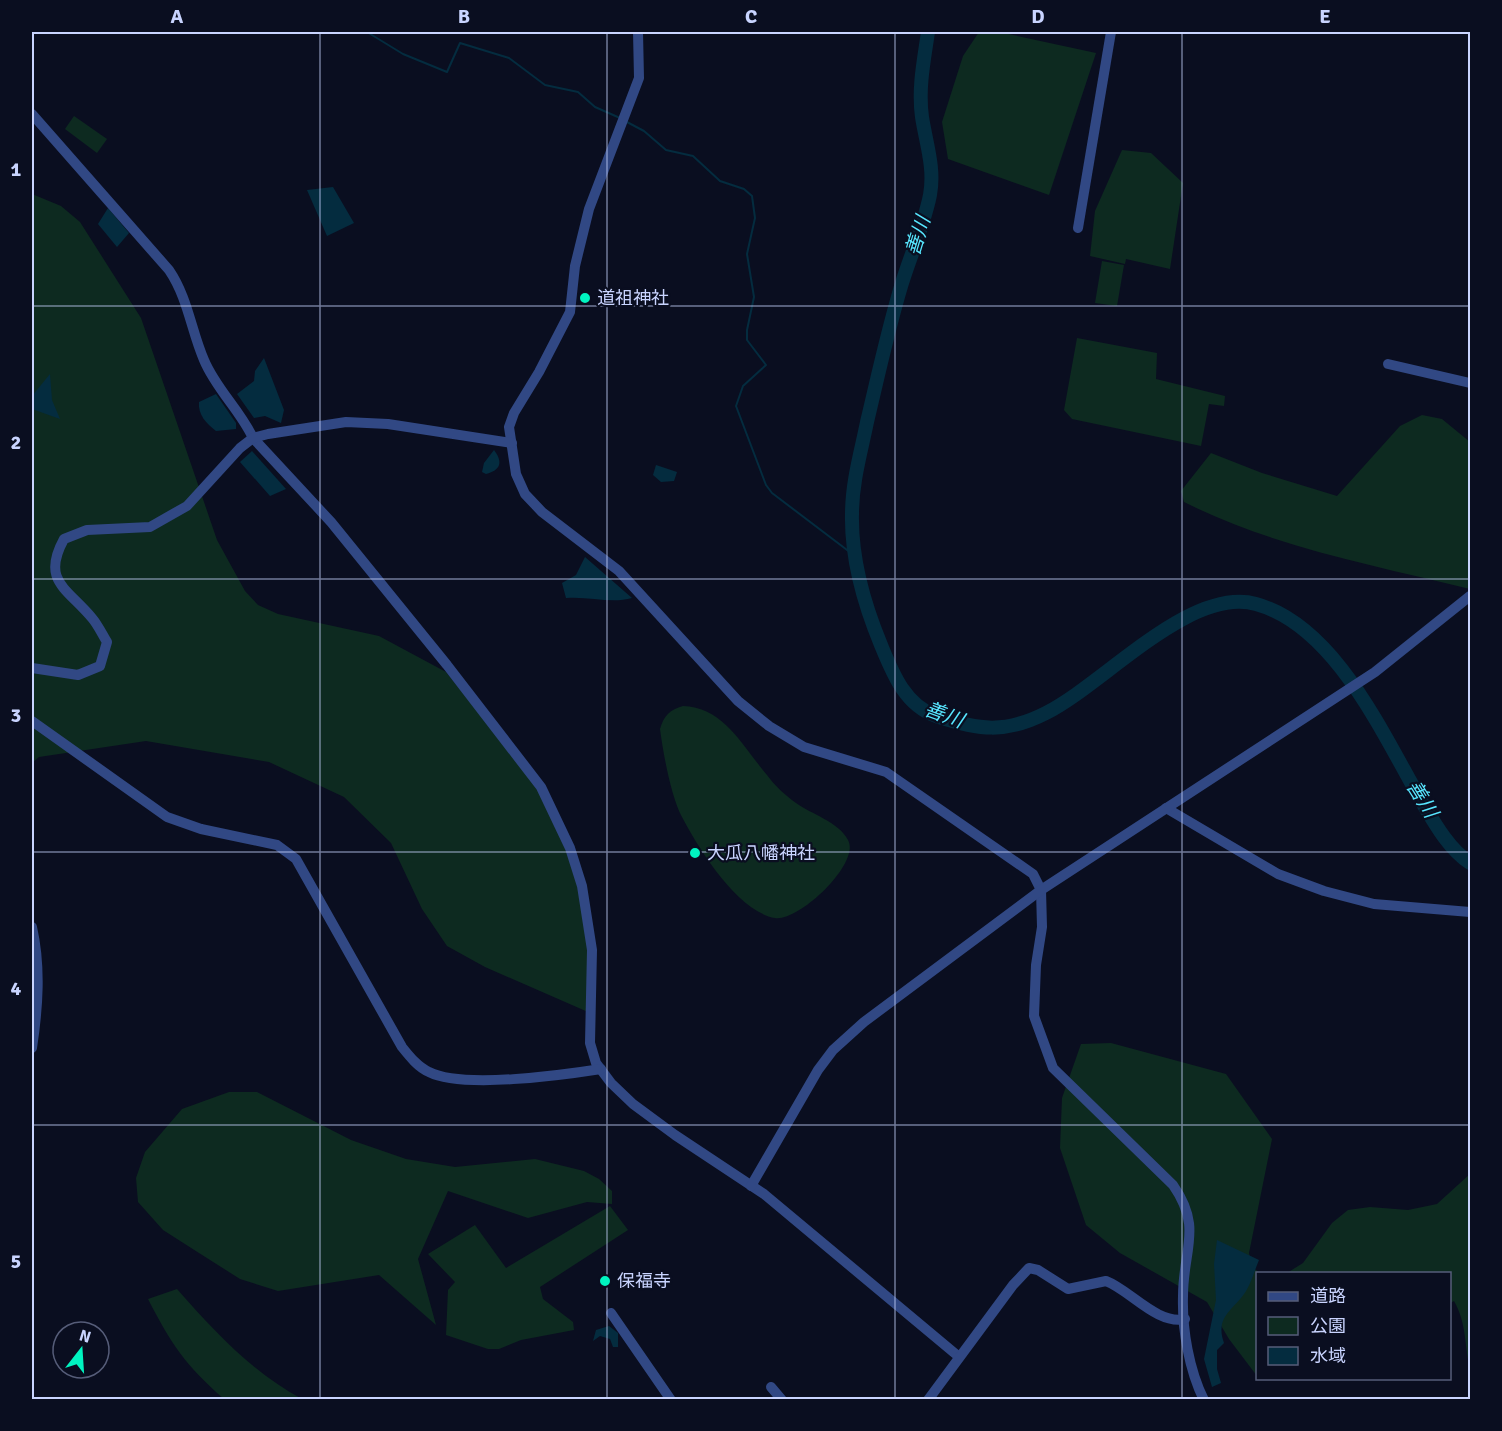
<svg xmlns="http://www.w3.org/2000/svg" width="1502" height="1431" viewBox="0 0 1502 1431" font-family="Signika,'Noto Sans JP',sans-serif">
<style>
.green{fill:#0d2a20}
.water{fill:#042c3f}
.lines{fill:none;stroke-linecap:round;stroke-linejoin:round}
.stream{stroke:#042c3f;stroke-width:2}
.river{stroke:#042c3f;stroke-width:14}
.minor{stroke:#314884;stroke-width:10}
.grid{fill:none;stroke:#c9d4ff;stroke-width:1.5;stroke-opacity:0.55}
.poi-dot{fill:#00f4c0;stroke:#0a0e20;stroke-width:2}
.labels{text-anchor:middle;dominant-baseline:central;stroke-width:4.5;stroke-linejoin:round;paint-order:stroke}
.poi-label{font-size:18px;fill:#c9d4ff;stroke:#0a0e20;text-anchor:start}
.water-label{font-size:20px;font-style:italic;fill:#57e6ff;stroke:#0a0e20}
.neatline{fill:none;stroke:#c9d4ff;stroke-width:2}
.grid-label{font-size:20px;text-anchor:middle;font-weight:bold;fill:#c9d4ff}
</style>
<rect width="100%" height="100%" fill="#0a0e20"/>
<!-- green -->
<g class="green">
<path d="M979,32h20l97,21 -47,142 -101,-36 -6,-37 21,-66z"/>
<path d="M74,116l33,23 -10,14 -32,-24z"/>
<path d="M1122,150l29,3 32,30 -13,86 -44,-10 -1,5 -35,-8 5,-45z"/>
<path d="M32,194l29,12 19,16 61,96 76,222 28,51 13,14 20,9 101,22 67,36 108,135 32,80 2,125 -103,-45 -38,-21 -25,-37 -31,-66 -47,-46 -75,-35 -123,-21 -107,16 -7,6z"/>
<path d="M1102,261l22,4 -7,41 -22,-3z"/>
<path d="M1077,338l80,15 -1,26 69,17 -1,10 -15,-2 -8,42 -129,-27 -8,-9z"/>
<path d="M1422,415l20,4 28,23v147c-96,-24 -197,-42 -286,-87l-3,-11 30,-38 51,20 75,23 63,-70z"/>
<path d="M683,706c41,1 60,41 84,69 8,11 18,20 29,28 15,11 43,19 52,37 13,23 -49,82 -73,78 -37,-6 -77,-70 -93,-101 -11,-20 -19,-65 -22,-88 4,-14 10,-19 23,-23z"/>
<path d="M1111,1043l115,31 46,65 -23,114 3,14 8,6 -3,103 -28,-37 -22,-37 -87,-49 -34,-28 -26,-77 2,-50 19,-54z"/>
<path d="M229,1092h28l94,48 55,19 49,8 80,-8 49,12 15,8 13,12v13l-25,-2 -59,16 -80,-27 -30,68 18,66 -57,-50 -101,16 -38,-12 -41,-26 -36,-23 -25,-28 -2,-24 9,-26 37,-43z"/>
<path d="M1470,1174v195c-6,-25 -3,-45 -16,-68l-4,2v-29l-163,-1 16,-10 29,-40 16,-13 22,-3 38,3 29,-6z"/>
<path d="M610,1206l18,24 -88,57 3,12 30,23 1,8 -53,10 -22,9h-11l-42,-14 2,-45 7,-8 -27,-28 47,-29 31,43z"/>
<path d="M177,1289c37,42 75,83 125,110h-78c-38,-33 -53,-55 -76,-100z"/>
</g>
<!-- water -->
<g class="water">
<path d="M333,187l21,36 -27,13 -20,-46z"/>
<path d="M108,208l21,25 -12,14 -19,-23z"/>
<path d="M264,358l20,52 -3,13 -16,-7 -11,2 -17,-24 17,-13 1,-10z"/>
<path d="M50,374l2,26 8,19 -28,-10v-13z"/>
<path d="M216,394l20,29v6l-20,2c-10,-8 -18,-16 -17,-29z"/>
<path d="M494,450c9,12 7,20 -8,24l-4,-2 2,-9z"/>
<path d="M252,451l34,38 -16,7 -30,-34z"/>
<path d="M656,465l21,7 -3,9 -13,1 -8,-7z"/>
<path d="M585,557l47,41c-21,6 -43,-2 -66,0l-4,-15 14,-8z"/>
<path d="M1217,1240l42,20c-5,12 -9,28 -18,38 -13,15 -25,22 -17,45l-7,7v19l4,14 -9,4 -8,-28 12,-59 -2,-36z"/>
<path d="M609,1326l9,7v14h-5l-3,-8 -10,-3 -7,5 3,-11z"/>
</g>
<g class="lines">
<!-- stream -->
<g class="stream">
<path d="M367,32l36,22 44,18 13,-29 49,15 36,27 33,7 17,15 25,11"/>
<path d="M625,121l19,10 22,19 27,6 27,25 24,8 8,7 3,22 -8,36 7,43 -7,33v10l19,25 -23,21 -7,20 30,79 6,8 83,63"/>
</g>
<!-- river -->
<path class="river" d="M928,32c-4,28 -10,56 -6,85 4,26 13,51 8,78 -6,30 -19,59 -28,88 -14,46 -24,93 -35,139 -6,30 -15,60 -15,92 -1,45 12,90 29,131 12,29 24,60 55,71 43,14 69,18 110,-3 58,-29 144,-127 210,-109 80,22 128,133 166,198 13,22 27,47 48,61"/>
<!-- minor -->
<g class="minor">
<path d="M638,32l1,46 -50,131 -14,57 -5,46 -31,60 -25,41 -5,14 7,47 9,20 17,18 77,59 119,130 31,25 35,21 82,25 147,102 8,16 1,37 -6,38 -2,51 19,52 120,117c30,43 10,64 10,111 -1,33 6,74 21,104"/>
<path d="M32,114l137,156c19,28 22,60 35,90 12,29 36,50 49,78l78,84 116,143 94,122 29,61 12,38 10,64 -2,93 6,20 15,20 22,21 42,31 89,59 194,162"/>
<path d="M1078,228l33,-196"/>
<path d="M1388,364l82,19"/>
<path d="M32,668l46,7 22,-9 7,-24c-5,-8 -9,-17 -15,-24 -25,-30 -51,-37 -28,-79l23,-9 63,-3 37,-21 53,-58 13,-10 15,-4 78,-12 42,2 124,19"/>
<path d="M32,721l135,96 34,12 76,16 19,14 106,188c8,10 16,20 27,25 33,17 134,3 172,-3"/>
<path d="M1166,808l112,66 46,17 50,13 96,8"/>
<path d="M32,927c9,40 6,81 0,121"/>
<path d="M751,1186l67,-116 15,-20 31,-28 177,-132 334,-218 95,-76"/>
<path d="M611,1313l60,87"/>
<path d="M771,1387l11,13"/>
<path d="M928,1400l85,-115 16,-17 9,2 30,19 38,-8c24,9 51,44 79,38"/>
</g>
</g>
<!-- grid -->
<path class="grid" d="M320,32v1368M607,32v1368M895,32v1368M1182,32v1368M32,306h1438M32,579h1438M32,852h1438M32,1125h1438"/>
<!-- markers -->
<g class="poi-dot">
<circle cx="585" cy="298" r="6"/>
<circle cx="695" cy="853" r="6"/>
<circle cx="605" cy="1281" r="6"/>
</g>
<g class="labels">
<!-- poi labels -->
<g class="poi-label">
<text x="597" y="298">道祖神社</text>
<text x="707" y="853">大瓜八幡神社</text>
<text x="617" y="1281">保福寺</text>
</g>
<!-- water labels -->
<g class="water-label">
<text transform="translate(918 236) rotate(-73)">善川</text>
<text transform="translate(944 715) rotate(20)">善川</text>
<text transform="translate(1422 799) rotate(58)">善川</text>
</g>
</g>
<!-- border -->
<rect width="1502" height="1431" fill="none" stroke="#0a0e20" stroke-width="66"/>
<!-- legend -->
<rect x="1256" y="1272" width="195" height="108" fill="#0a0e20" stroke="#565d79" stroke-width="1.5"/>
<rect x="1268" y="1292" width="30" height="9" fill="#314884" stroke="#565d79" stroke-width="1.5"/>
<text x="1310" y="1302" font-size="18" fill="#c9d4ff">道路</text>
<rect x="1268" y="1317" width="30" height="18" fill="#0d2a20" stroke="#565d79" stroke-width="1.5"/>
<text x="1310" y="1332" font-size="18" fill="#c9d4ff">公園</text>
<rect x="1268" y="1347" width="30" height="18" fill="#042c3f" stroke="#565d79" stroke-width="1.5"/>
<text x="1310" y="1362" font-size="18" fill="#c9d4ff">水域</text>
<!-- north arrow -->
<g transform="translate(81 1350) rotate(17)"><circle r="28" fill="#0a0e20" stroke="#565d79" stroke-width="1.5"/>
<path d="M0-4.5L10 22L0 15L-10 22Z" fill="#00f4c0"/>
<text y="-9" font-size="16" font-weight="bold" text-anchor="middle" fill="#c9d4ff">N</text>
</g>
<rect x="33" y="33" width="1436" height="1365" class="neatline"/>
<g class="grid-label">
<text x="177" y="23">A</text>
<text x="464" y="23">B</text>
<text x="751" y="23">C</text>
<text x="1038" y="23">D</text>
<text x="1325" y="23">E</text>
<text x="16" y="176">1</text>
<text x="16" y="449">2</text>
<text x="16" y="722">3</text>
<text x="16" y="995">4</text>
<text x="16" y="1268">5</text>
</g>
</svg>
